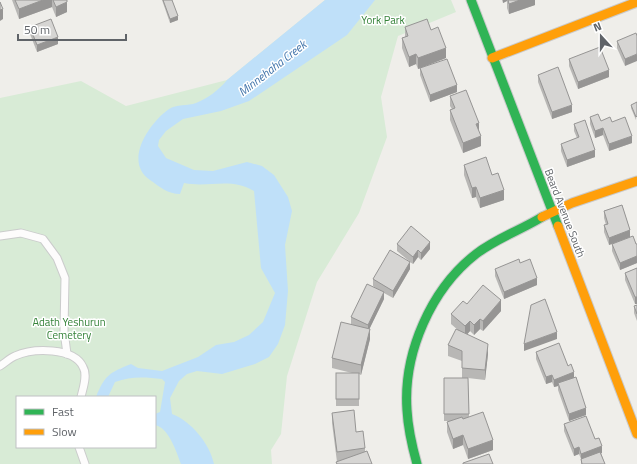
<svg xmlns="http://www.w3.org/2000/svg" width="637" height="464" viewBox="0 0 637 464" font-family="'Titillium Web',sans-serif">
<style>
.green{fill:#d8ebd6;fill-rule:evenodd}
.water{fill:#bfe0f9}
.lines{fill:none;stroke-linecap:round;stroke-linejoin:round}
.lane-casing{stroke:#cbcccc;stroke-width:9}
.fast-casing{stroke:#cacacb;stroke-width:11}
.slow-casing{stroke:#cacacb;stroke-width:11}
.lane{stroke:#fdfcfc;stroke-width:7}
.fast{stroke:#30b455;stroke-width:9}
.slow{stroke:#ff9f0a;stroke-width:9}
.wall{fill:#b8b7b5}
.shaded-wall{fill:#969594}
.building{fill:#d6d5d3;stroke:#969594}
.labels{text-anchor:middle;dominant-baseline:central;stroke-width:3;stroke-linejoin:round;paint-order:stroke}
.park-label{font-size:11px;fill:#348238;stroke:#fff}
.street-label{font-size:11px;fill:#5f6368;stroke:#fff}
.water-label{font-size:12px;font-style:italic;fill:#4174aa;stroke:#fff}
</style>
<rect width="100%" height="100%" fill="#efeeea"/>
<!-- green -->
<path class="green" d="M325,0h126l5,12 -58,24 -17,61 6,40 -28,76 -42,69 -30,94 -6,58 -10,16 1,14h-272v-366l81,-17 45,25 101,-26zM17,397h138v50h-138z"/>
<!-- water -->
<path class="water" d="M325,0h50l-28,35 -98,66 -28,10 -38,8 -17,12 -7,9 -1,6 8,12 28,12 19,1 34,-9 15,4 12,9 14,22 4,14 -7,34 3,46 -3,34 -7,19 -9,13 -14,7 -33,10 -25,-3 -10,3 -8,7 -9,17 2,16c19,7 38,30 42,50h-33c-5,-13 -12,-36 -26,-39v-11l5,-2 5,-30 -3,-3c-17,-2 -31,-3 -47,3l-7,15h-12c9,-22 13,-24 35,-33l7,4 24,3 36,-14 18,-12 18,-3 15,-7 14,-13 12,-29 -14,-25 -7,-77c-23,-14 -45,-3 -70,-8l-4,11c-12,0 -20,-7 -30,-14 -27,-18 -1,-57 19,-71 7,-5 19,-3 27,-6 12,-5 23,-13 31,-23z"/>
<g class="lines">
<defs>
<g id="lane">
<path d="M0,236l21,-3 22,6 14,19 8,20 -1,53 3,23"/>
<path d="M0,366c5,-3 10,-8 15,-10 18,-8 59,-9 68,11 5,8 0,21 -2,30"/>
<path d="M79,447l6,17"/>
</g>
<g id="fast">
<path d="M471,0l87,226"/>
<path d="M417,464c-5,-18 -9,-35 -10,-54 -4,-57 24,-121 69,-156 21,-16 45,-24 66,-37"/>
</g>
<g id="slow">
<path d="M492,58l145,-56"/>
<path d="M542,217l30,-14 65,-22"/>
<path d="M558,226l79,208"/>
</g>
</defs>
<!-- lane casing -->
<use href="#lane" class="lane-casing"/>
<!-- fast casing -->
<use href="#fast" class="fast-casing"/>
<!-- slow casing -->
<use href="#slow" class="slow-casing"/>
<!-- lane -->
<use href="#lane" class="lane"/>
<!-- fast -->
<use href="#fast" class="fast"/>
<!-- slow -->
<use href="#slow" class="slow"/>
</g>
<!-- wall -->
<g class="wall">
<path d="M12,0h55v12l-11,5 -4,-10 -33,12z"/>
<path d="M162,0h10l6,20 -8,3z"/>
<path d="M502,0h33v5l-26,9 -2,-6v-7l-4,2z"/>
<path d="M30,27l28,17 -21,8 -7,-18z"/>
<path d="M405,27l26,3 15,28 -28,11 -2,-5 -7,3 -7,-19v-10l3,-1z"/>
<path d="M637,36l-12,30 -8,-18v-7z"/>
<path d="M569,59l40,18 -31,12 -9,-23z"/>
<path d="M420,68l37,24 -27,10 -10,-27z"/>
<path d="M538,75l34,37 -20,7 -14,-37z"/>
<path d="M450,96l29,36 2,14 -18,7 -13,-33v-10l2,-1 -2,-3z"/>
<path d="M637,102l-1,18 -5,-12v-3z"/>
<path d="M590,117l11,4 11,1 20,21 -23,8 -6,-16 -8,3 -5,-14z"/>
<path d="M574,124l21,33 -28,10 -6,-16v-7l16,-6 -3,-7z"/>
<path d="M464,165l28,10 12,25 -24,8 -4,-11 -4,1 -8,-23z"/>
<path d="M622,205l8,25v7l3,-1 3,8h1v19l-17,7 -8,-19v-7l9,-4 -12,5 -5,-13v-7h2l-2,-7v-7z"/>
<path d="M397,244l33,5 -9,11 -3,-3 -5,7 -3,-2v7l-17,29 -9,-5v6l-15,30 1,10 -9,36 -2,-1v32h-23v-33h16l-20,-5v-10l21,-33 -2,-1v-7l26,-28 -4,-3v-7l36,-18 -12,-10z"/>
<path d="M520,263l17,22 -33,14 -9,-23v-7z"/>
<path d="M637,268v36h-2l-10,-24v-7z"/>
<path d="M467,304l34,7 -18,20 -3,-2 -6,6 -4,-4 -3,3 21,20 -3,26 -17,-2 1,39 24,33 -25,9 -5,-14 -10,4 -6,-17v-10l3,-1h-6v-43h18v-17l-14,-5v-11l10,-15 -7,-6v-10z"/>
<path d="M637,305v16l-3,-8v-7z"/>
<path d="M536,352l32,14 6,11 12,38 -17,6 -11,-31v-4l-4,1 -2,-5 -6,2 -10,-25z"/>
<path d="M332,413l24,19 9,16v4l7,12h-36v-2h1l-5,-39z"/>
<path d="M564,424l31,15 7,14h-1l4,11h-24v-5l-2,-5 -5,2 -10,-25z"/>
</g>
<!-- shaded-wall -->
<g class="shaded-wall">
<path d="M43,0h9v7l-33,12v-10z"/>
<path d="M503,0h4v1l-4,2z"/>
<path d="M520,0h15v5l-26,9v-10z"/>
<path d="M67,2v10l-11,5v-10z"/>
<path d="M3,9v10l-3,2v-11z"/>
<path d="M178,16v4l-8,3v-4z"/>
<path d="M58,37v7l-21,8v-7z"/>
<path d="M446,48v10l-28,11v-11z"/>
<path d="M416,54v10l-7,3v-10z"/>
<path d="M637,54v7l-12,5v-7z"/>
<path d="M609,70v7l-31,12v-7z"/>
<path d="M457,85v7l-27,10v-7z"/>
<path d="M572,105v7l-20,7v-7z"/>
<path d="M479,123v10l-3,-9z"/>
<path d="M603,128v7l-8,3v-7z"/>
<path d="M481,136v10l-18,7v-10z"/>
<path d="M632,136v7l-23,8v-7z"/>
<path d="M595,150v7l-28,10v-7z"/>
<path d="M476,187v10l-4,1v-10z"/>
<path d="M504,190v10l-24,8v-10z"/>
<path d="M630,230v7l-21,8v-7z"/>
<path d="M430,242v7l-9,11v-7z"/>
<path d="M418,250v7l-5,7v-7z"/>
<path d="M637,256v7l-17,7v-7z"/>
<path d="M410,262v7l-17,29v-7z"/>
<path d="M537,278v7l-33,14v-7z"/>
<path d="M384,292v7l-16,33v-7z"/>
<rect x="635" y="297" width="2" height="7"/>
<path d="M501,300v11l-18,20v-10z"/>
<path d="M480,319v10l-6,6v-10z"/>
<path d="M470,321v10l-5,6v-11z"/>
<path d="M370,329v10l-9,36v-10z"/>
<path d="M557,332v7l-33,12v-7z"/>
<path d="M488,344v10l-3,26v-10z"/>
<path d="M574,372v7l-16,4v3l-4,1v-7z"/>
<path d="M552,375v7l-6,2v-7z"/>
<path d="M586,408v7l-17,6v-7z"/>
<path d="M463,435v10l-10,4v-10z"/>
<path d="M493,440v10l-25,9v-10z"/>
<path d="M602,446v7l-21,8v-7z"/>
<path d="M579,447v7l-5,2v-7z"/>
</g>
<!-- building -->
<g class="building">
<path d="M15,0h28l-24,9z"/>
<path d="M53,0h14v2l-11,5z"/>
<path d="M163,0h9l6,16 -8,3z"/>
<path d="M508,0h12l-11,4z"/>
<path d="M0,2l3,7 -3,1z"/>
<path d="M51,19l7,18 -21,8 -7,-18z"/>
<path d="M427,19l4,11 7,-3 8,21 -28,10 -2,-4 -7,3 -7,-19 6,-2 -3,-9z"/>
<path d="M636,33l1,3v18l-12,5 -8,-18z"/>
<path d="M600,47l9,23 -31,12 -9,-23z"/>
<path d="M447,59l10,26 -27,10 -10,-27z"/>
<path d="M558,67l14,38 -20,7 -14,-37z"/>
<path d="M466,90l13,33 -3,1 5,12 -18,7 -13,-33 5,-2 -5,-12z"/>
<path d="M637,102v14l-1,1 -5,-12z"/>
<path d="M598,114l3,7 9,-4 2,5 13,-5 7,19 -23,8 -6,-16 -8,3 -5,-14z"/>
<path d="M585,120l10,30 -28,10 -6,-16 18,-7 -5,-13z"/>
<path d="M486,157l6,18 6,-2 6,17 -24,8 -4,-11 -4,1 -8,-23z"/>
<path d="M622,205l8,25 -21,8 -5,-13 4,-1 -4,-13z"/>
<path d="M411,226l19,16 -9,11 -3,-3 -5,7 -16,-13z"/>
<path d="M633,236l3,8h1v12l-17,7 -8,-19z"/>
<path d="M390,250l20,12 -17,29 -20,-12z"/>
<path d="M519,259l1,4 10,-4 7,19 -33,14 -9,-23z"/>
<path d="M637,268v29h-2l-10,-24z"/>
<path d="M367,284l17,8 -16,33 -17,-8z"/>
<path d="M483,285l18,15 -18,21 -3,-2 -6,6 -4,-4 -5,5 -14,-12 12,-13 4,3z"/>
<path d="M545,299l12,33 -33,12 7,-39z"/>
<path d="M637,305v9l-3,-8z"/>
<path d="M341,322l29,7 -9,36 -29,-7z"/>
<path d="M456,329l32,15 -3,26 -23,-2v-17l-14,-6z"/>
<path d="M559,343l9,23 3,-2 3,8 -20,8 -2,-5 -6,2 -10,-25z"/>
<rect x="336" y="373" width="23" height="26"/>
<path d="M576,377l10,31 -17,6 -11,-31z"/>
<path d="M444,378h24l1,36h-25z"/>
<path d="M354,410l2,22 7,-1 2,17 -28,4 -5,-39z"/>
<path d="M483,412l10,28 -25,9 -5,-14 -10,4 -6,-17 15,-5 1,2z"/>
<path d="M586,416l9,23 4,-1 3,8 -21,8 -2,-7 -5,2 -10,-25z"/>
<path d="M367,451l5,13h-35l-1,-2z"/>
<path d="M600,452l5,12h-23l-1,-5z"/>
<path d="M489,454l4,10h-30v-1z"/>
</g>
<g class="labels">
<!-- park labels -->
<g class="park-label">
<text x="383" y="20">York Park</text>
<text x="69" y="322">Adath Yeshurun<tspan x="69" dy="13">Cemetery</tspan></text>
</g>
<!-- street labels -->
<g class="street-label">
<text transform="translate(565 213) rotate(69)">Beard Avenue South</text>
</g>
<!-- water labels -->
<g class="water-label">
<text transform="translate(272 68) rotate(-38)">Minnehaha Creek</text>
</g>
</g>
<!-- legend -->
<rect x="16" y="396" width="140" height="52" fill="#ffffff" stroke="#bfc1c3"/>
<rect x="24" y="409" width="20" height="6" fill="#30b455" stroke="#bfc1c3"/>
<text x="52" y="416" font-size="12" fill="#5f6368">Fast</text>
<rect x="24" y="429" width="20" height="6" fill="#ff9f0a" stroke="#bfc1c3"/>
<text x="52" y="436" font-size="12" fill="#5f6368">Slow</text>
<!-- north arrow -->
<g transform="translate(601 36) rotate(339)" stroke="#ffffff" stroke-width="3" paint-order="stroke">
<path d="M0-3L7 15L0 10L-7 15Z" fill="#5f6368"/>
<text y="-6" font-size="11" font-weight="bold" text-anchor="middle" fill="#5f6368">N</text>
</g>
<!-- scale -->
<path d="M18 34v6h108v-6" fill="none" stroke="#5f6368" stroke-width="2"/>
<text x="24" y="34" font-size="12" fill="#5f6368" stroke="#ffffff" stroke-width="3" paint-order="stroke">50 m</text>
</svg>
